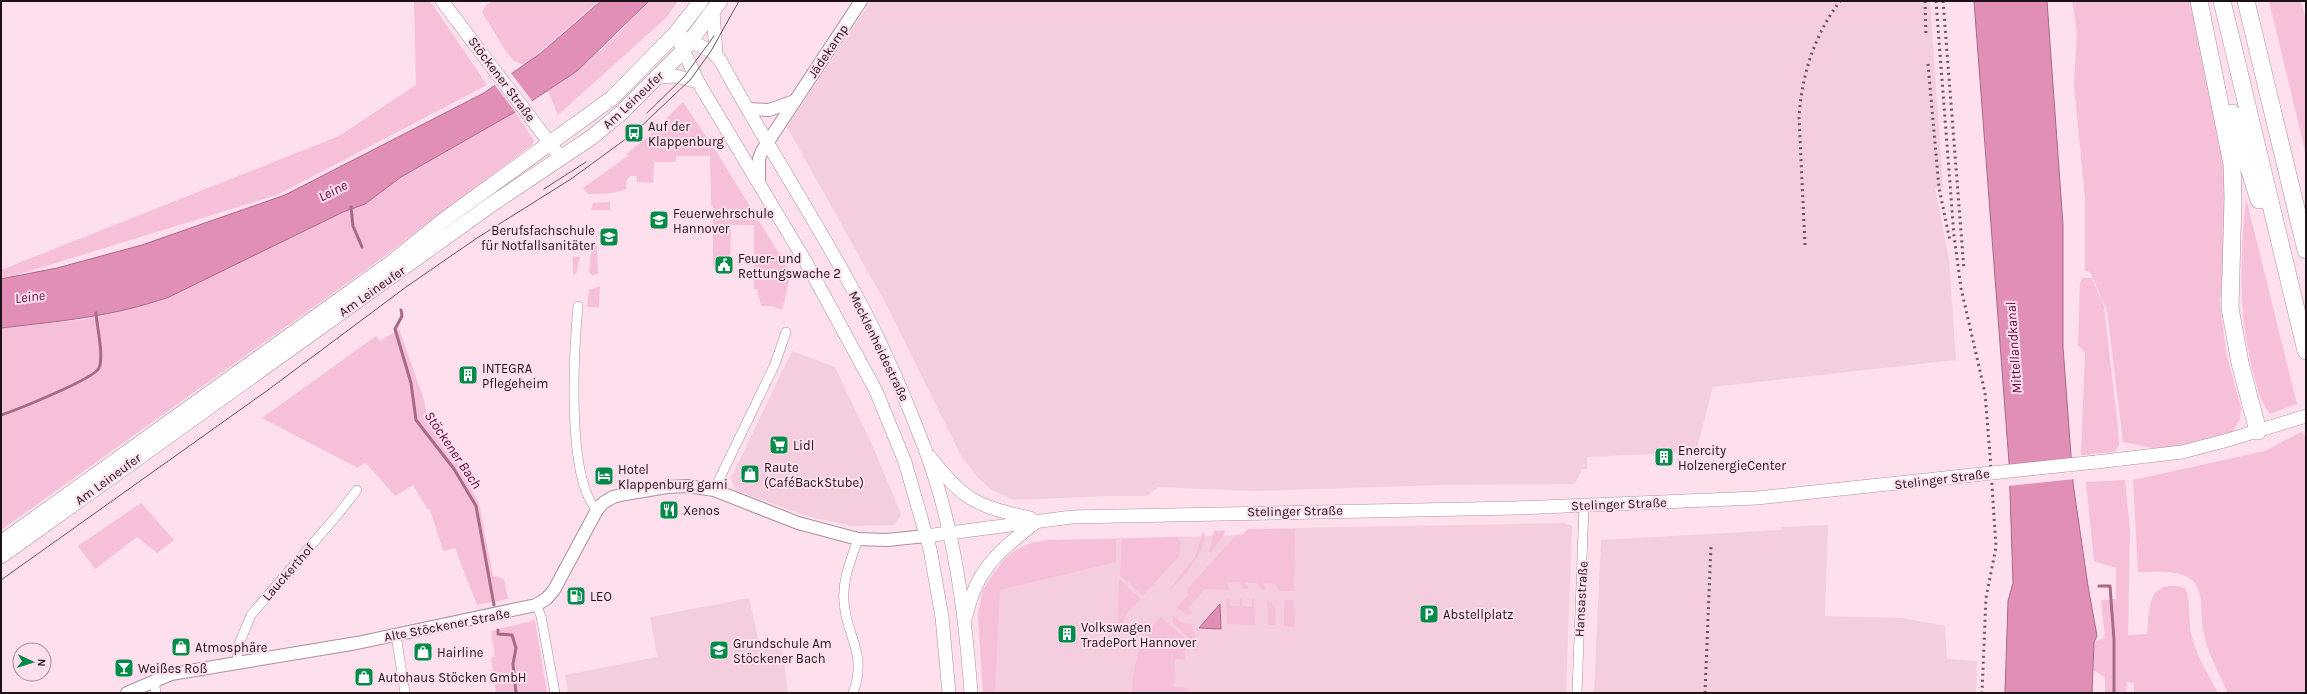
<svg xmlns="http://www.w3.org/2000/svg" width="2307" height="694" viewBox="0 0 2307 694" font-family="Karla,sans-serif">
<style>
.built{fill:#f4cedf}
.green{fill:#f7c0da}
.water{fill:#e28fb8;stroke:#a76a88}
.pier{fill:#fedfed}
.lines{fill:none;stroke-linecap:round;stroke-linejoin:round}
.stream{stroke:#a76a88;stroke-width:3}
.minor-casing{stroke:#ac909d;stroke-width:10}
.tertiary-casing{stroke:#ac909d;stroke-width:14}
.secondary-casing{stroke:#ac909d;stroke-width:14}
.primary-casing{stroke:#ac909d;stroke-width:16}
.motorway-casing{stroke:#ac909d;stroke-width:18}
.minor{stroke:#fff;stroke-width:9}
.tertiary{stroke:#fff;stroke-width:12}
.secondary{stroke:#fff;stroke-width:13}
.primary{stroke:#fff;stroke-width:15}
.motorway{stroke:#fff;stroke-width:17}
.tram{stroke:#69575f;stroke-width:1}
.rail{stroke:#69575f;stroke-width:3;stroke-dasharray:2 4;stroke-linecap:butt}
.secondary-bridge-casing{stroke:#ac909d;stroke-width:14;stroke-linecap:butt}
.secondary-bridge{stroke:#fff;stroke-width:13}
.labels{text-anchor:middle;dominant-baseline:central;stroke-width:4;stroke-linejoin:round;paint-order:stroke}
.street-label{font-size:13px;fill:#1d1217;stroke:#fedfed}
.poi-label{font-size:13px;fill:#1d1217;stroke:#fedfed;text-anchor:start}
.water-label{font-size:14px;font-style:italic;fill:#670043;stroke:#fedfed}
</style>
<rect width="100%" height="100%" fill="#fedfed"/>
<!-- built -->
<g class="built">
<path d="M871,1h1059l13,187h-8l14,71 7,101 -243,27 -17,65 -109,5v12h-5l-7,15 -133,1 -189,6 -95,-4 -11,9h-40l-93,4 -22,-10 -14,-12 -17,-22 -74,-150 -100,-179z"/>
<path d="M792,351l43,16 39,82 27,65 -6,11 -44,1 -44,-10 -72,-26 -4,-12z"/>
<path d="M1565,523l7,3 -6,167h-583l-5,-78 5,-26 20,-28 11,-10 17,-8 16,-3 195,-5 6,-6z"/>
<path d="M1828,525l-3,91 77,2 43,8 2,33 30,2 -1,32h-382l7,-153 180,-10v-3z"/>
<path d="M749,598l10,45 22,-4 7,54h-220l-3,-18 92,-18 -7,-40z"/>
</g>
<!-- green -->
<g class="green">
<path d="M414,1h16l57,84 -210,110 -270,83h-6v-8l338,-134 77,-51z"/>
<path d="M493,1h106l-74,64 -11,-4 -9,-11 -23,-38 5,-8z"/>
<path d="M649,1h29l-12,17 -108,97 -10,-24c37,-25 71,-56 101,-90z"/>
<path d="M2072,1h118l32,129 4,45 -1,80 -5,45 6,53 15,55 -1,11 -7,12 -14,6 -57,13 -39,-8 -16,-131 -17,-39 -5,-1v-72l-11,-114 3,-52z"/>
<path d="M2269,1h32l5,20v134z"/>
<path d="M683,102l36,54 72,117 -9,37 -10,-4h-11l-4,-17h-3v-64h-23l-1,44h-13l-4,-3v-60l-2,-1 -1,-49h-34v6h-22l-1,21 -16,-1v-6h-7l-4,6v7c-12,5 -25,5 -38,5l-5,-6 45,-32 -1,-3 21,-16z"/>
<path d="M515,112l19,29 -2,4 -157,118 -374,267v-202l80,-8 69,-16 19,-7 174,-85 22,-8 36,-27z"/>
<path d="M2246,198l51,206 -27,10c-10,-13 -13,-27 -17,-42 -15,-58 -13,-115 -7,-174z"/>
<path d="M610,202v8h-19l2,-7z"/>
<path d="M592,244h5l1,30 -6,1 -3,-3z"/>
<path d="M573,256l7,1 -4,17h-3z"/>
<path d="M2083,278h9l12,29 14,120 1,18 -4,7 -34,3 4,-102 -7,-8 2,-63z"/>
<path d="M600,286l-1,21h-12l2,-17z"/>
<path d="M399,329l24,68 6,26 29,41 21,40 14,72 11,3 4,20 -31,6 -22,-57 -12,3 -13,-42 -2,1 -15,-25 -18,11 -30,-34 -7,6 -96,-50 114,-82 4,5z"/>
<path d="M2301,432l5,5v256h-78c-9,-20 -21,-40 -25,-63 -3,-15 2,-38 -11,-50 -13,-11 -38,-8 -54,-8l-5,-92 132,-29z"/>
<path d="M2125,480l5,50 -2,105 19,-1c1,-11 1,-24 5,-35 4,-14 23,-16 34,-10 5,15 2,29 5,44 4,21 17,41 27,60h-84v-10l-7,-1 -1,11h-21v-16l-12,-7 1,-28 11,-4 -4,-38 15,-1v-31l-22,-7 -8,-79z"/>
<path d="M141,503l33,37 -17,13 -20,-16 -42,32 -17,-23z"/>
<path d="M1248,529h47l-1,62h-15l-4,-7 -12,-1 3,7h-4l-6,-7h-11l4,6h-5l-5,-7h-12l3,8 -25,-1 -17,19 5,5 -7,2 -9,-8 11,-12 -1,-6 49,-54h6z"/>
<path d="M1203,531c9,13 -23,52 -34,59l26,-33z"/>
<path d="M1214,531h12l-15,22 -2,-1z"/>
<path d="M1177,537l4,7 -2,12 -36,40 -23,-21 2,-36z"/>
<path d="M1116,539v23l-116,28 -5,103h-12l-5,-78 5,-26 20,-28 11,-10 17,-8 16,-3z"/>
<path d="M1119,579l22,20 -14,14 -10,20z"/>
<path d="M1226,598h4v8h10v-8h2v8l10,1v-8h2l1,26 -28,-1z"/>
<path d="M1267,599l8,8 1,18h-8z"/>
<path d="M1286,600h8l1,27 -11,-1v-24z"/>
<path d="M1173,615l9,8 10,1 1,7 2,1 -1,11 -22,-21z"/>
<path d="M1161,617l25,22 -1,21 -10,-1 -1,28 15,1 -5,5h-52c2,-33 6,-51 29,-76z"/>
<path d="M535,620l12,73h-51l-5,-35 4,-1 -4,-26z"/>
</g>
<!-- water -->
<g class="water">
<path d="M601,1h48l-72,70 -62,41 -114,65 -36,27 -22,8 -174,85c-57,20 -109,24 -168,31v-49l56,-11 85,-23 143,-50 199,-102 57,-40z"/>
<path d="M1974,1h73l16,224v122l10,136 15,103 9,50 -3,6 -2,51h-87l3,-92 5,-18 -4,-121z"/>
<path d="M1220,604l1,25 -22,-1z"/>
</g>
<!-- pier -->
<g class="pier">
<path d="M511,73l22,29 -16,12 -23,-30z"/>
<path d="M2074,458l1,21 -67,7 -1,-21z"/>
</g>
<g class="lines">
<!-- stream -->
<g class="stream">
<path d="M351,207l2,19 9,21"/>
<path d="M401,310l1,6 -7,13 16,54 5,37 38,49 22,37 18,99"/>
<path d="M1,415c15,-5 93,-36 98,-47 5,-12 -2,-41 -3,-55"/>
<path d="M2099,586h11l4,54v53"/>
<path d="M498,630v4l14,1 4,13 -3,16 3,29"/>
</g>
<defs>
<g id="minor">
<path d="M578,306c-4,44 -12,173 19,204"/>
<path d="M714,490l61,-126 11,-32"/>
<path d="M536,605l5,11 14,77"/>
<path d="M396,635l9,58"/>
<path d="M238,662l-1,-13 14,-34 88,-102 18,-23"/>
<path d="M154,681l2,12"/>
<path d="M853,693c15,-40 -7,-56 -9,-91 -2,-22 7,-42 14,-63"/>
<path d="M1577,693l7,-188"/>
</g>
<g id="tertiary">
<path d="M748,109l21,1 26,-9"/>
<path d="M759,181v-22l3,-8 99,-150"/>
<path d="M127,693l44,-19 186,-31 179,-38 10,-6 8,-9 43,-80 6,-7 10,-6 12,-3 42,-7 21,-1 26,4 84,33 60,16 29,1 39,-4"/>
</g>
<g id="secondary">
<path d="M442,1l119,157"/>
<path d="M713,12l3,42"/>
<path d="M675,34l36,17 9,9c47,87 103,170 148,258 21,42 40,86 57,131 29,77 40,162 46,244"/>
<path d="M680,43l18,39 109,182 69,127 29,71 25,87 12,68 7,76"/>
<path d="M658,77l18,-1 22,6"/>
<path d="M930,457c34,44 47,49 100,61"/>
<path d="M2096,462l86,-10 46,-12 78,-24"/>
<path d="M926,536l146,-19 444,-9 241,-10 216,-23"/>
<path d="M966,616c11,-49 33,-64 71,-95"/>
</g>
<g id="primary">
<path d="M1,543l390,-280 53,-43 168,-122 63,-64 26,-33"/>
<path d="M1,556l491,-352 100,-67 29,-24 62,-62 37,-50"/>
</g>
<g id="motorway">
<path d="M2199,1l33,163 1,34 -3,110 10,55 18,68"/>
<path d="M2222,1l84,350"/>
<path d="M2246,1l60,249"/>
<path d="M2232,113l27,87"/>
</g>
</defs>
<!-- minor casing -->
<use href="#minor" class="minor-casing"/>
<!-- tertiary casing -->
<use href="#tertiary" class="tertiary-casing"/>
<!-- secondary casing -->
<use href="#secondary" class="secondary-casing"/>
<!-- primary casing -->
<use href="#primary" class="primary-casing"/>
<!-- motorway casing -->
<use href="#motorway" class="motorway-casing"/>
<!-- minor -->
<use href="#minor" class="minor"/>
<!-- tertiary -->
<use href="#tertiary" class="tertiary"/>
<!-- secondary -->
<use href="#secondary" class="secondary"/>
<!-- primary -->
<use href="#primary" class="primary"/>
<!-- motorway -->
<use href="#motorway" class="motorway"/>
<!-- tram -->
<g class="tram">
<path d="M647,113l37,-36 30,-41"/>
<path d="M544,189l42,-27"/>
<path d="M1,580l267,-190 138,-103 71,-49 94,-59 63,-46 57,-54 20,-28 28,-50"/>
</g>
<!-- rail -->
<g class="rail">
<path d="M1925,1l1,35"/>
<path d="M1936,1l18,235 7,52 24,105 5,62 6,92 -10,51 -4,95"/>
<path d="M1943,1l21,269"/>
<path d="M1928,64l11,124 11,53"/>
<path d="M1805,245l-6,-128c3,-43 15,-81 41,-116"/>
<path d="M1705,693l6,-148"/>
</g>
<defs>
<path id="secondary-bridge" d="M1973,475l123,-13"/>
</defs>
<!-- secondary-bridge casing -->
<use href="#secondary-bridge" class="secondary-bridge-casing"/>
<!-- secondary-bridge -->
<use href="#secondary-bridge" class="secondary-bridge"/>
</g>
<!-- icons -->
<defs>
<symbol id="bus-square" viewBox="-11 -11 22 22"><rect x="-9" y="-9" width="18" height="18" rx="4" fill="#008b49" stroke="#fedfed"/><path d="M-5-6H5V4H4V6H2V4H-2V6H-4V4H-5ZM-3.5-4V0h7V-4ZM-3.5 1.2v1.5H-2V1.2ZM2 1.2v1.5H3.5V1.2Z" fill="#fff"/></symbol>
<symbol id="university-square" viewBox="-11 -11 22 22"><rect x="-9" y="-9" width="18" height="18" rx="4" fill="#008b49" stroke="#fedfed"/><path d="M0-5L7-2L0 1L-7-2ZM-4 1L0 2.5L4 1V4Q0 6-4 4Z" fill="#fff"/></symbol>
<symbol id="civic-square" viewBox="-11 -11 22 22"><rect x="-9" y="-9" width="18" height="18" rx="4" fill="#008b49" stroke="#fedfed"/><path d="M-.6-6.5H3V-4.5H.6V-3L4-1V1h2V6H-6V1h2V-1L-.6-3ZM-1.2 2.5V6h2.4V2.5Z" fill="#fff"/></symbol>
<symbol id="building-square" viewBox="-11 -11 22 22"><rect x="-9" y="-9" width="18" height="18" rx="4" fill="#008b49" stroke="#fedfed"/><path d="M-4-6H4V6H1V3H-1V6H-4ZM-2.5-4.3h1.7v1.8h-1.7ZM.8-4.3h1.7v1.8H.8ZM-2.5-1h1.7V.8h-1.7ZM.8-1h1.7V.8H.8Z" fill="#fff"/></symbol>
<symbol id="supermarket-square" viewBox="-11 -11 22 22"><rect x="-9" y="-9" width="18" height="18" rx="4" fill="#008b49" stroke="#fedfed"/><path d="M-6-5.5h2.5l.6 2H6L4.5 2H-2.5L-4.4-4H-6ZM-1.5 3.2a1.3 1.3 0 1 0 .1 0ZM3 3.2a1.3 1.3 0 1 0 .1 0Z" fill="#fff"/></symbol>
<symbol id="shop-square" viewBox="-11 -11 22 22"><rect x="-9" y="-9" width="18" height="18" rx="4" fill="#008b49" stroke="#fedfed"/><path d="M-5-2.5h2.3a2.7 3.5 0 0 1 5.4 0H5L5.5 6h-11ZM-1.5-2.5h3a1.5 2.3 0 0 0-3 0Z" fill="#fff"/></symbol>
<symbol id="hotel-square" viewBox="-11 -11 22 22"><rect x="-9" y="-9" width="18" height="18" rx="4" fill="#008b49" stroke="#fedfed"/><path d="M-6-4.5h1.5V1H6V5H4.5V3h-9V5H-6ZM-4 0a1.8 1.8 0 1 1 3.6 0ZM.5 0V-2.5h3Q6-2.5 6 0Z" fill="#fff"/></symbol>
<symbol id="restaurant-square" viewBox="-11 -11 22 22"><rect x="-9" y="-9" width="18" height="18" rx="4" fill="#008b49" stroke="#fedfed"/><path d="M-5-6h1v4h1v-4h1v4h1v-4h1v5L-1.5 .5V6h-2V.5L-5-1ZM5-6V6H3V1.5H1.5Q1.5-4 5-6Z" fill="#fff"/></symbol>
<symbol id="fuel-square" viewBox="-11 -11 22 22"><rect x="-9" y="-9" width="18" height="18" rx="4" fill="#008b49" stroke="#fedfed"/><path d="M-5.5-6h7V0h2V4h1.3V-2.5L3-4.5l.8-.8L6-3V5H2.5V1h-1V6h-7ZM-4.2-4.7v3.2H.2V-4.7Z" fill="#fff"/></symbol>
<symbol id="parking-square" viewBox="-11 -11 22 22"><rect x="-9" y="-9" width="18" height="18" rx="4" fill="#008b49" stroke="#fedfed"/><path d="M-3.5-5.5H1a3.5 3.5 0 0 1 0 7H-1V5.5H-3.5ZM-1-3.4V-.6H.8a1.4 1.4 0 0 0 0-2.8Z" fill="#fff"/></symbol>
<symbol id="school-square" viewBox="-11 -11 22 22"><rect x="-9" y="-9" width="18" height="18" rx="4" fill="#008b49" stroke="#fedfed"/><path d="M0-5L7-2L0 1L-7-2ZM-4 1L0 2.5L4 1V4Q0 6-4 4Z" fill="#fff"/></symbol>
<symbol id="bar-square" viewBox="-11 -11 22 22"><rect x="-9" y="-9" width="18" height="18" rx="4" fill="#008b49" stroke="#fedfed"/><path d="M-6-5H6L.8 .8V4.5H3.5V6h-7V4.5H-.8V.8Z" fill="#fff"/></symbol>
</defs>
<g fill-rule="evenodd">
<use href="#bus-square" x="623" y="122" width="22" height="22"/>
<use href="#university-square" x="648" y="209" width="22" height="22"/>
<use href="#university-square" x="598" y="226" width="22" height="22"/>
<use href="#civic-square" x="713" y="254" width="22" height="22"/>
<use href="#building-square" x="457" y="364" width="22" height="22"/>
<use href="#supermarket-square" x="768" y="434" width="22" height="22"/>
<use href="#building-square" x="1653" y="446" width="22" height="22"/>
<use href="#shop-square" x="739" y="463" width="22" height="22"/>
<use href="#hotel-square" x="593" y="465" width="22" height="22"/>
<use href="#restaurant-square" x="658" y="499" width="22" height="22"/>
<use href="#fuel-square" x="565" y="585" width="22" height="22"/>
<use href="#parking-square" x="1418" y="603" width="22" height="22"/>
<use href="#building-square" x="1056" y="623" width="22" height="22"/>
<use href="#shop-square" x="170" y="636" width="22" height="22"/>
<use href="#school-square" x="708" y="639" width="22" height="22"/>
<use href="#shop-square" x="412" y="641" width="22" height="22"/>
<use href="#bar-square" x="113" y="657" width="22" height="22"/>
<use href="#shop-square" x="353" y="666" width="22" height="22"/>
</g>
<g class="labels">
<!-- street labels -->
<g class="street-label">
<text transform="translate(828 51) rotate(-56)">Jädekamp</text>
<text transform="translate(502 79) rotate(53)">Stöckener Straße</text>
<text transform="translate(633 100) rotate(-43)">Am Leineufer</text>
<text transform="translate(372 291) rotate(-35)">Am Leineufer</text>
<text transform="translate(879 346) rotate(64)">Mecklenheidestraße</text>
<text transform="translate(108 479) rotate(-36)">Am Leineufer</text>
<text transform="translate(1942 479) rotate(-7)">Stelinger Straße</text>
<text transform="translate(1619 504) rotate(-2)">Stelinger Straße</text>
<text transform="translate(1295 511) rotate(-1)">Stelinger Straße</text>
<text transform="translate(288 572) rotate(-49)">Lauckerthof</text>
<text transform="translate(1581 599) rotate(-87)">Hansastraße</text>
<text transform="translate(447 625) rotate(-11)">Alte Stöckener Straße</text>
</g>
<!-- poi labels -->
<g class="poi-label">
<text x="648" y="126">Auf der<tspan x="648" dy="15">Klappenburg</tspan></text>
<text x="673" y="213">Feuerwehrschule<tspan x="673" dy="15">Hannover</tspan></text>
<text x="595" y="230" text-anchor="end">Berufsfachschule<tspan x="595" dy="15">für Notfallsanitäter</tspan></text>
<text x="738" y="258">Feuer- und<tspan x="738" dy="15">Rettungswache 2</tspan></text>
<text x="482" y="368">INTEGRA<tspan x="482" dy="15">Pflegeheim</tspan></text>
<text x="793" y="445">Lidl</text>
<text x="1678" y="450">Enercity<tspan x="1678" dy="15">HolzenergieCenter</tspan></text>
<text x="764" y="467">Raute<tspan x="764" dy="15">(CaféBackStube)</tspan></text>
<text x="618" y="469">Hotel<tspan x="618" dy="15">Klappenburg garni</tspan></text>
<text x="683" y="510">Xenos</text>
<text x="590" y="596">LEO</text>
<text x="1443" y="614">Abstellplatz</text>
<text x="1081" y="627">Volkswagen<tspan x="1081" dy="15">TradePort Hannover</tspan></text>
<text x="733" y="643">Grundschule Am<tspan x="733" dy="15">Stöckener Bach</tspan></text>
<text x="195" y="647">Atmosphäre</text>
<text x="437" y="652">Hairline</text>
<text x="138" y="668">Weißes Roß</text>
<text x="378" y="677">Autohaus Stöcken GmbH</text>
</g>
<!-- water labels -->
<g class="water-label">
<text transform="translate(333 191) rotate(-27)">Leine</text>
<text transform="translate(30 297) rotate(-7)">Leine</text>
<text transform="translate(2014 348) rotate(-94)">Mittellandkanal</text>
<text transform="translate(453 450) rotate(56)">Stöckener Bach</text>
</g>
</g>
<!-- border -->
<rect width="2307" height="694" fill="none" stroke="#1d1217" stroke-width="4"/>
<!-- north arrow -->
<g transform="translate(32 662) rotate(94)"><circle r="19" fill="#fedfed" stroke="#a48d97"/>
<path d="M0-3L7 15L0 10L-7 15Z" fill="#008b49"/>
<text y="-6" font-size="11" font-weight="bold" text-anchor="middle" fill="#1d1217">N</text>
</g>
</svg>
